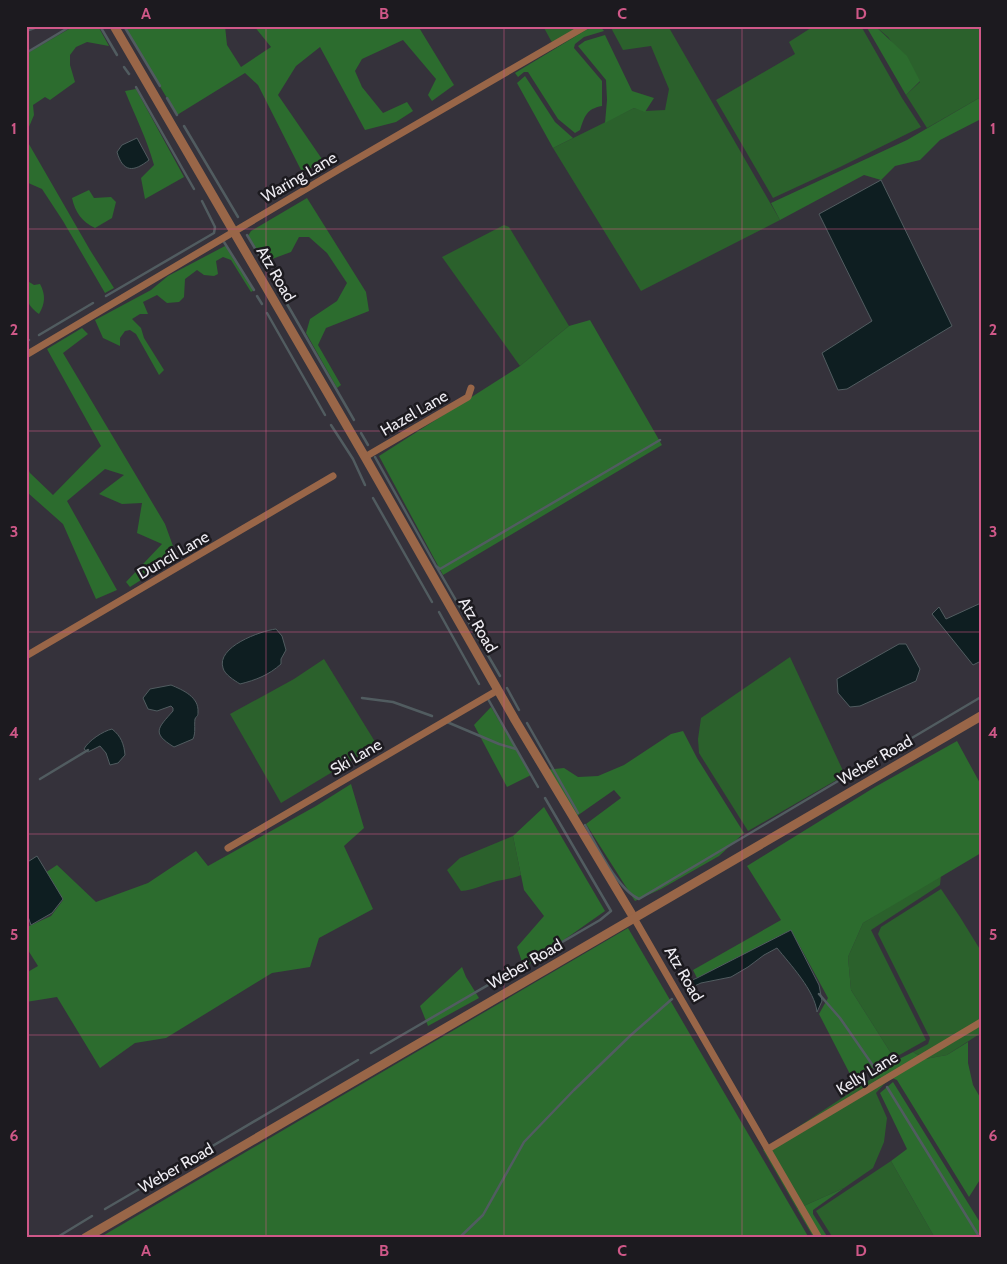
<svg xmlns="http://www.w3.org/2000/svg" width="1007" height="1264" viewBox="0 0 1007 1264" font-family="Cabin,sans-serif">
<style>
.green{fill:#2b612c}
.forest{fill:#2c6c2e}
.water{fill:#0e1e21;stroke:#515c60}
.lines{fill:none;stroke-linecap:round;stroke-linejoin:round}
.stream{stroke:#515c60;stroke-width:2.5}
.minor{stroke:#996648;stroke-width:7}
.tertiary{stroke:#996648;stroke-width:9}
.grid{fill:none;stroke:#cf5888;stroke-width:1;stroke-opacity:0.55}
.labels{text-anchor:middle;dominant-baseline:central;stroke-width:5;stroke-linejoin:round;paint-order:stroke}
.street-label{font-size:16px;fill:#eeecf2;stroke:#1c1a1f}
.neatline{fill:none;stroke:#cf5888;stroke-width:2}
.grid-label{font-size:16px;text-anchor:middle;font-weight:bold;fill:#cf5888}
</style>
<rect width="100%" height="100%" fill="#35323b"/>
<!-- green -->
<g class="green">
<path d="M543,26h53l-10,4 -31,18z"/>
<path d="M610,26h58l112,194 -139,71 -88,-143 81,-40 11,3 20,-1 4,-21 -18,-43 -28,4z"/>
<path d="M814,26h47l41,72 19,29 -81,40 -67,31 -57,-98 79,-46 -6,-12z"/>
<path d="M875,26h101l5,6v65l-54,31 -21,-33 14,-13 -32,-45z"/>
<path d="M504,225l5,2 60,99 -49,40 -78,-109z"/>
<path d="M790,657l55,118 -97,56 -49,-78 -1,-14 3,-21z"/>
<path d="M324,659l53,86 -96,58 -51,-89 64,-35z"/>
<path d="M513,836l8,39c-10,4 -14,4 -24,6 -12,3 -23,9 -36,10l-14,-21 13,-12z"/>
<path d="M941,875l-1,10 -69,45 55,110 -32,18 -43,-68 -3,-33 15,-34z"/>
<path d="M941,889l19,28 21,34v82l-34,22 -22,4 -12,-7 15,-8 2,-6 -52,-104 3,-7z"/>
<path d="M880,1073l4,11 -8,9 11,25 -3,24 -11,26 -29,20 -47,21 -34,-59z"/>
<path d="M891,1161l44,77h-102l-17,-27z"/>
</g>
<!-- forest -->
<g class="forest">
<path d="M74,26h24l11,20 -22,-4 -11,5 -6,8v10l5,17 -25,18 -5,-3 -12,8 1,10 -8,19v-80z"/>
<path d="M124,26h101l2,19 14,22 30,-20 -17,-21h54l1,3 5,-3h104l36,59 -22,16 -4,-6 8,-16 -33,-39 -41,19 -7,12 7,16 21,26 24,-11 6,9 -17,11 -31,8 -45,-83 -24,19 -18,29 46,67 -22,10 -44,-87 -13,-12 -68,42z"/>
<path d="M596,26h4l4,5 -20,6 -9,7 -1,4 28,33v25c-16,3 -17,10 -22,24l-5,3 -17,-14 -30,-47h-4l-6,5 -3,-4 71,-43z"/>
<path d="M866,26h9l32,30 13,25 -14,14z"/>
<path d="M605,35l27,56 22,7 -9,14 -11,-4 -29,15 2,-23 -1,-20 -28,-34 7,-5z"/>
<path d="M525,76l30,46 18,16 -20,10 -36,-65z"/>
<path d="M136,89l48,88 -39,22 -4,-21 13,-13c-7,-26 -19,-49 -29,-74z"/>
<path d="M981,97v22l-41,21 -20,20 -25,6 -14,14 -17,-5 -84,45 -9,-17 136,-63z"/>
<path d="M26,139l64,111 24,38 -9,5 -42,-72 -21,-32 -16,-7z"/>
<path d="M89,190l5,8 17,-1 5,5 -4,16 -17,10c-13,-6 -20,-16 -23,-30z"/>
<path d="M307,198l59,94 3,19 -43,17 -8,17 23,40 -4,3 -31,-55 4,-14 27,-18 10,-18 -20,-30 -18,-16h-10l-8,15 -27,10 -10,-13 -6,-13 3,-5z"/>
<path d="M225,246l6,6 23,38 -3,2 -20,-32 -8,-3 -7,4 2,13 -4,2 -10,-1 -7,-5 -12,9 -1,18 -5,5 -12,1 -10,-8 -14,7 5,12h-8l-8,5 9,9 3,10 20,32 -5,5 -23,-41 -6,-4 -5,1 -5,7v8l-17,-8 -8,-18 56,-30 17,-14z"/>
<path d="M26,280l8,5 6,-1c6,11 5,20 -1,30 -14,-10 -13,-18 -13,-34z"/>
<path d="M590,320l72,125 -219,130 -64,-119 141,-90 49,-40z"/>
<path d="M82,328l6,6 -25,19 102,171 12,33 -47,30 -4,-5 36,-38 -25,-11 5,-30 -20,1 -23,-10 25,-19 -19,-6 -38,32 50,89 -21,9 -33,-75 -35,-31 -2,1v-29l4,8 23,22 48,-49 -54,-97z"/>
<path d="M491,707l40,68 -24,12 -33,-62z"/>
<path d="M683,731l14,27 47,75 -25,23 -58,33 -26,12 -49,-77 35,-26 -7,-8 -40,28 -29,-48 19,-2 14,9 20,-1 26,-11 47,-31z"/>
<path d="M957,741l24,44v68l-118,70 -15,34 3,33 43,68 -42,20 -33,-64 9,-16 -37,-68 -94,48 -4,-8 88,-50 -34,-54 128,-79z"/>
<path d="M351,784l13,44 -20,18 29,63 -54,29 -9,29 -38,6 -106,65 -31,5 -35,25 -43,-71 -31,5v-29l12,-7 -12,-19v-22l1,2 24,-11 12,-16 -18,-27 12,-8 39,37 52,-19 48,-32 12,15 108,-60z"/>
<path d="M544,807l61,104 -81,57 -7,-21 27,-31 -20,-26 -11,-54z"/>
<path d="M628,928l181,310h-710z"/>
<path d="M462,967l4,10 13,21 -51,28 -8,-20z"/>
<path d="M968,1042v21l5,22 8,14v79l-12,19 -72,-117 -5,-2 -8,6 -7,-14 36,-18 12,7 22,-4z"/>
<path d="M893,1082l88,142v14h-14l-2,-3 -4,3h-26l-44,-77 16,-12 -27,-56z"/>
<path d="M844,1188l-31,22v4l15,24h-14l-17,-29z"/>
</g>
<!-- water -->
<g class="water">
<path d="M137,138l12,22c-15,12 -26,13 -32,-8l5,-7z"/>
<path d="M881,180l71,146 -105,63 -9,1 -16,-37 50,-32 -53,-107z"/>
<path d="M981,603v58l-8,4 -41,-51 7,-7 7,12z"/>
<path d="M276,629l6,7 4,14 -5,9v5c-12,11 -25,16 -41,20 -6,-4 -15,-9 -17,-16 -7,-21 37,-37 53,-39z"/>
<path d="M899,644h7l14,25 -4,12 -56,25 -10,1 -12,-14 -1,-14z"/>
<path d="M171,685c12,5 28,12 27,27 0,5 -1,3 -3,7 -1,7 1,13 -2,20l-19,8c-23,-14 -16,-19 -1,-36v-3l-2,-2 -14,5 -9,-2 -5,-11 7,-9z"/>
<path d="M112,729c9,7 12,15 13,26l-7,8 -8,2 -4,-12 -6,-7 -12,6 -4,-3c4,-8 19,-18 28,-20z"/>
<path d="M37,856l26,43 -11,14 -21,12 -5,-14v-48z"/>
<path d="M791,930l28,55 3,16 -5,11c-2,-21 -27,-48 -40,-64l-13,7 -16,12 -17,10 -30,6 -13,6v-7l9,-4z"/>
</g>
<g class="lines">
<!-- stream -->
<g class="stream">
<path d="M100,26l17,29"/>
<path d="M124,26l36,60"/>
<path d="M26,31l14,-5"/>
<path d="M26,53l45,-27"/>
<path d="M124,67l5,7"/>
<path d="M136,87l58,102"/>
<path d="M167,98l10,17"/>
<path d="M184,126l54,91"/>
<path d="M247,235l18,30"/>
<path d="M224,242l30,48 -2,-3"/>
<path d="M272,278l82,142"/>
<path d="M106,296l108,-63 1,-6 -13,-26"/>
<path d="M257,296l5,8"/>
<path d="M267,313l58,102"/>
<path d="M39,335l54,-32"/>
<path d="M26,341l3,-1"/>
<path d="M331,425l22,34 12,26"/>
<path d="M361,433l7,12"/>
<path d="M375,457l61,109 64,110"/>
<path d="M373,498l59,104"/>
<path d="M436,566l4,3 220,-129"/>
<path d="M439,612l40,72"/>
<path d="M507,688l12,22"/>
<path d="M362,698l31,4 39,14"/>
<path d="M488,699l50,88"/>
<path d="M447,722l52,22 17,5"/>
<path d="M527,723l51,90"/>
<path d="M873,761l108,-64"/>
<path d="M40,779l48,-29"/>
<path d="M585,825c12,21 32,64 54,74l221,-131"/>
<path d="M819,994l21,24 36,52"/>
<path d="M371,1053l229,-133 11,-9 -66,-113"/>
<path d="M887,1087l93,151"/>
<path d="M177,1167l181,-107"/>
<path d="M105,1209l60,-35"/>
<path d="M56,1238l36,-22"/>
<path d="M459,1238l24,-23 41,-73 50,-52 57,-55 41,-36"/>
</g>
<!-- minor -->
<g class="minor">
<path d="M26,355l317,-188 243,-141"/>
<path d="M365,457l103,-60 3,-9"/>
<path d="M26,656l307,-180"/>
<path d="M228,848l270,-158"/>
<path d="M634,918l185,320"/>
<path d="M768,1149l213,-127"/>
</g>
<!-- tertiary -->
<g class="tertiary">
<path d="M114,26l251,431 150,263 119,198"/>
<path d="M85,1238l896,-522"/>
</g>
</g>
<!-- grid -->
<path class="grid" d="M266,26v1212M504,26v1212M742,26v1212M26,229h955M26,431h955M26,632h955M26,834h955M26,1035h955"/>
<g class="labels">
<!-- street labels -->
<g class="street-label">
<text transform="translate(299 177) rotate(-30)">Waring Lane</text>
<text transform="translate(276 274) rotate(60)">Atz Road</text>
<text transform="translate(414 413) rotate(-30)">Hazel Lane</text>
<text transform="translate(173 555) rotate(-30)">Duncil Lane</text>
<text transform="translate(478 625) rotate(60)">Atz Road</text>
<text transform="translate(356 757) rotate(-30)">Ski Lane</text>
<text transform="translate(875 760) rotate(-30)">Weber Road</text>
<text transform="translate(525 964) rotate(-30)">Weber Road</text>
<text transform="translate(684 974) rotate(60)">Atz Road</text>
<text transform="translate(867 1073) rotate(-31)">Kelly Lane</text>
<text transform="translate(176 1168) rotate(-30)">Weber Road</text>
</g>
</g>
<!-- border -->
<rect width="1007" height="1264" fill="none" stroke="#1c1a1f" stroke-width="55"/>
<rect x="28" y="28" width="952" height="1208" class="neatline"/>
<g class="grid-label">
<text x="146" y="19">A</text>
<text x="384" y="19">B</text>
<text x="622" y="19">C</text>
<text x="861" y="19">D</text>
<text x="14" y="134">1</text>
<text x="993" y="134">1</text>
<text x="14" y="335">2</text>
<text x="993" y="335">2</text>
<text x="14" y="537">3</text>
<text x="993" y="537">3</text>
<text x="14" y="738">4</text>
<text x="993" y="738">4</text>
<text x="14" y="940">5</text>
<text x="993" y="940">5</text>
<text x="14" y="1141">6</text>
<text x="993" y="1141">6</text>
<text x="146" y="1256">A</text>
<text x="384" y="1256">B</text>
<text x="622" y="1256">C</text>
<text x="861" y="1256">D</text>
</g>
</svg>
